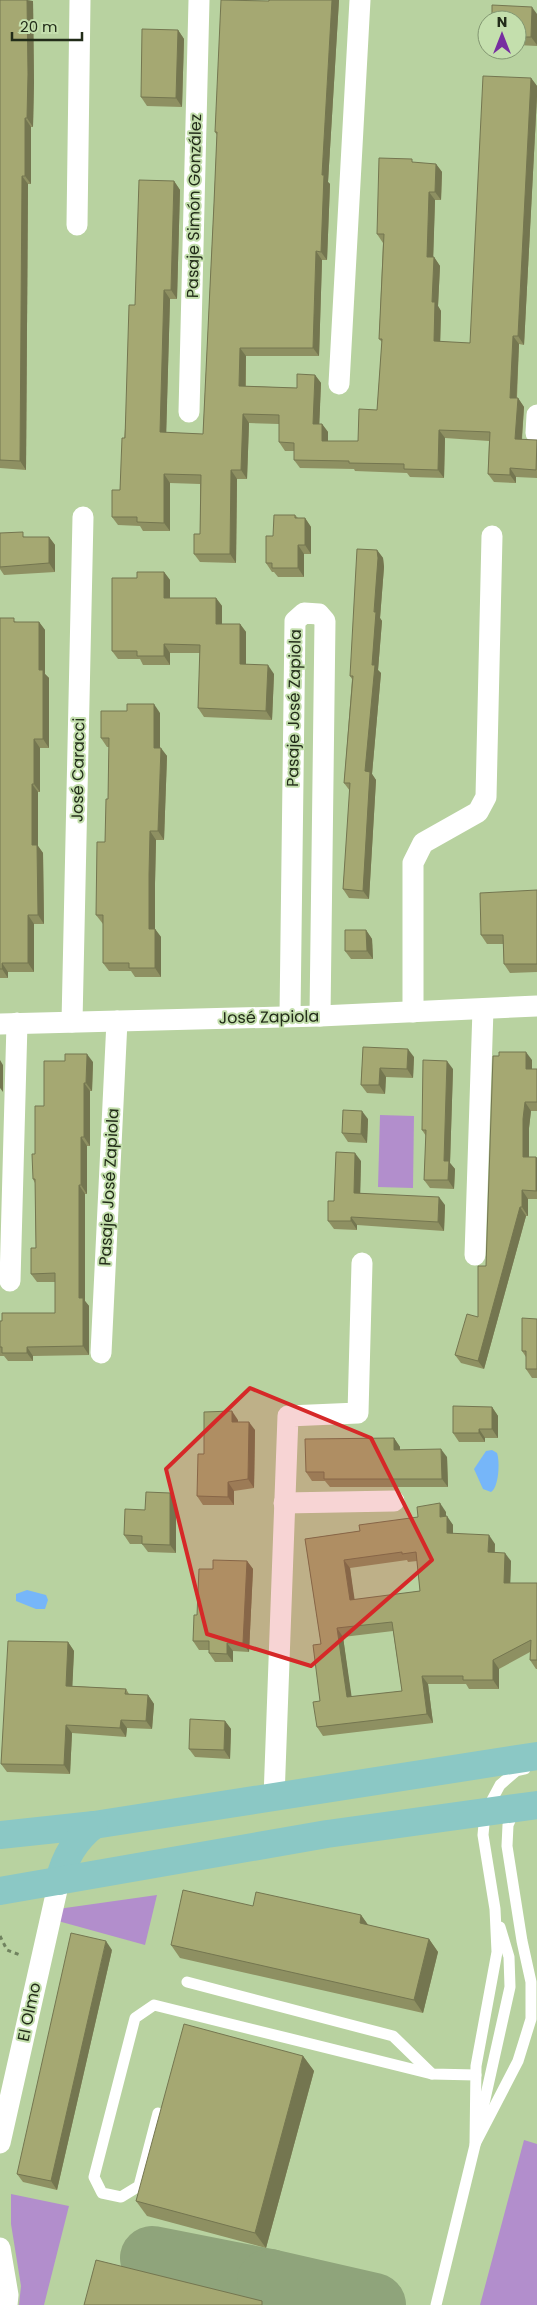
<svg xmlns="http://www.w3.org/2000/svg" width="537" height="2305" viewBox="0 0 537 2305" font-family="Poppins,sans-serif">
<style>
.green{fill:#b28ecc}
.water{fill:#76b6f9}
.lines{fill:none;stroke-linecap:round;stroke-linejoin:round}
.taxiway{stroke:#8fa47b;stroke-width:64}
.path{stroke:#70825f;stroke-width:3;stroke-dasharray:4 4;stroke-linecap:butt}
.lane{stroke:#fff;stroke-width:11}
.street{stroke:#fff;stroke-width:21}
.primary{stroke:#8bc8c5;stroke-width:28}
.wall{fill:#8e9062;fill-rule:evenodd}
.shaded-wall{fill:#747650}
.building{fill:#a5a872;stroke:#747650;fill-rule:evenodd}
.marked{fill:#d62828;fill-opacity:0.2;stroke:#d62828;stroke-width:4;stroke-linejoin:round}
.labels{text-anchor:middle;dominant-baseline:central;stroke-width:4;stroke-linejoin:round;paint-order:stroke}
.street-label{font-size:16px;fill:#222c19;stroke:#c4dfad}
</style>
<rect width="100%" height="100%" fill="#b8d2a0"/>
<!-- green -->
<g class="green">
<path d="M380,1115l34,1 -1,72 -35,-1z"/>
<path d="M157,1895l-12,50 -87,-24v-12z"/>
<path d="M524,2140l13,4v161h-57z"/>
<path d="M11,2194l58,12 -25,99h-25l2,-19 -10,-62z"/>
</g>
<!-- water -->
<g class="water">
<path d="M492,1450l5,3c3,8 2,34 -6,39l-8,-3 -9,-20 12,-18z"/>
<path d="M27,1590l19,5 2,5 -3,9h-9l-20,-8v-7z"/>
</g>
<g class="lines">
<!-- taxiway -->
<g class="taxiway">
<path d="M152,2258l117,23 24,24"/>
<path d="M269,2281l105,24"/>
</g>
<!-- path -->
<path class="path" d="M0,1936l7,14 13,5"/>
<!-- lane -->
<g class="lane">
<path d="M187,1982l206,54 39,38"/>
<path d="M158,2113l-19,73 -18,11 -19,-4 -8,-16 41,-159 19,-13 278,69 44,1"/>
<path d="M481,2117l29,-130 -1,-30 -9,-30"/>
<path d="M476,2142l42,-81 13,-42v-37l-9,-41 -15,-95 1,-21 7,-16"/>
<path d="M475,2144l1,-78 21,-114 -2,-43 -12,-74 2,-22 15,-28 16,-14 9,-2"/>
<path d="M436,2305l41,-168"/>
</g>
<!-- street -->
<g class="street">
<path d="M77,225l3,-225"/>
<path d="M339,384l21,-384"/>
<path d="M189,412l10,-412"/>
<path d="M536,433l1,-18"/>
<path d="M413,1012v-149l10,-20 55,-31 8,-15 6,-261"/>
<path d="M290,1016l5,-395 9,-8 15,1 6,7 -5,395"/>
<path d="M72,1022l11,-505"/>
<path d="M0,1024l320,-8 217,-10"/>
<path d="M475,1255l8,-246"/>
<path d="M10,1281l7,-258"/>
<path d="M101,1353l16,-332"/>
<path d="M284,1503l110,-2"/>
<path d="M274,1798l14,-382 70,-3 4,-150"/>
<path d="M0,2143l59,-262"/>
<path d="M0,2248l8,47 -1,10"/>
</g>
<!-- primary -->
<g class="primary">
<path d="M0,1835l94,-10 443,-69"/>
<path d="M59,1881c6,-24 16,-41 35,-56"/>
<path d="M0,1891l327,-57 210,-29"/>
</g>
</g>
<!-- wall -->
<g class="wall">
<path d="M0,0l33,1 1,81 -1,45h-2v57h-3l-2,286 -26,-2z"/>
<path d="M269,0h70l-11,182 2,2 -3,76h-5l-3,96h-73v30l51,2 18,-13 6,8 -2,41h3l6,8v9h30l19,-31 5,-68 -3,-3 4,-96 -6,-9 37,-71 22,1 6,8 -1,28h-6l-2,57h1l6,9 -2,40 3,5 -1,31 30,1 61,-265 6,8v10l-13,249 -5,-1 -2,54h1l6,9 -2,33h15v38l-21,-1v6l-22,-1 -6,-8 1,-33 -44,-3 -1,40 -34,-1 -3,-4 -52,-2 -1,-2 -54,-1 -6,-8v-9h-9l-6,-9v-18l-30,-1 -2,56h-10l-1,84 -36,-1 -6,-8 6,-20v-50l-30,-1v48h-27l-3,-5 -22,-1 -6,-8 8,-27 15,-185 39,-124 6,9 -3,109h-7l-4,134 37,1 11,-231 3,-68 -2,-3z"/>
<path d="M537,14v32l-20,-1v-25z"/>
<path d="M178,30l6,9 -2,68 -35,-1 -6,-9z"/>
<path d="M295,515l3,3h7l6,9v27h-7v23h-26l-4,-5h-2l-6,-9 7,-27z"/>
<path d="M0,533l26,4h23l6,8v27l-51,3 -4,-6z"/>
<path d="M377,550l6,8 1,9 -4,51 2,3 -4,49 3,3 -9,101 4,6 -7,119 -20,-1 -6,-9 7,-98 -6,-8 8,-104 -2,-3z"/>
<path d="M164,572l6,8v18h46l6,8v18h18l6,8v32l28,10 -2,46 -68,-3 -6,-9 2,-55h-30v12h-27l-3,-6h-22l-6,-8 25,-73z"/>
<path d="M0,618l17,4h22l6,8v44l4,4v70h-9v44h-2v54l5,7 1,71h-10v48h-26v6h-8z"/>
<path d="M160,713v35l7,8 -3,84h-8l-1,43v46l6,8v40h-26l-4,-6h-22l-6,-8v-39l-7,-9 9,-73 3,-43 1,-52h-2l-6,-9z"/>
<path d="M537,890v82l-27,1 -6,-9 -1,-20h-16l-6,-9z"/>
<path d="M366,930l6,9 1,20h-22l-6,-8z"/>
<path d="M363,1047l51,10 -1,21 -27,-1 -1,17 -18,-1 -6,-8z"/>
<path d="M532,1060v9h5v42h-6l-2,17v29h7l1,1v41h-9v17h-2l-42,153 -23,-6 -6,-8 23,-38 8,-51z"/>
<path d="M93,1062l-1,29h-2v55h-3v48h-2v107l4,5v49l-56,1v5h-25l-4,-5h-4v-35l55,-8v-31h-18l-6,-8 5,-26 -1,-65 -2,-4 2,-25 9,-48z"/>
<path d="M453,1069l-3,94 5,6 -1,20 -24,-1 -6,-8 2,-44 -4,-6z"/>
<path d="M368,1119l-1,24 -19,-1 -6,-9z"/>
<path d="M361,1161l-1,32 85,12 -1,26 -87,-6v5l-23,-1 -6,-8 6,-20z"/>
<path d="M537,1319v59h-5l-6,-9v-12l-4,-6z"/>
<path d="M492,1407l6,9v22h-13v4h-26l-6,-9z"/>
<path d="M238,1420v2l17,8 -1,58 -20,3v14h-31l-6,-9 7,-42z"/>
<path d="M394,1438l6,9v3l47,7 1,30h-118l-5,-6h-13l-6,-9z"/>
<path d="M170,1493l6,8v52l-28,-1 -6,-8h-12l-6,-9 21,-25z"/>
<path d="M446,1512v4l7,9v9l42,10v8l16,9 -1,22h27v86h-1l-6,-9v-8l-31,17v20h-30l-3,-5h-38l5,39 -110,13 -6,-9 3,-26 1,-57 -16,-105 55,-8 58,-14zM407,1560l1,2 9,-1 3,30 -66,9 -4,-32zM393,1631l9,60 -51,6 -8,-60z"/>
<path d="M247,1561l6,8 -4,83 -16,-1v11h-18l-6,-9v-3h-10l-6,-9 4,-26 16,-46z"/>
<path d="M68,1642l6,9 -2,35 54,3 3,5 19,1 6,9 -2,25 -25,-1 -1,9 -54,-4 -2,41 -63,-2 -6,-8z"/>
<path d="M225,1721l6,8 -1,30 -35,-2 -6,-8z"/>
<path d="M253,1906l108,9 7,10 61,14 9,13 -15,61 -243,-55 -9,-13z"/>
<path d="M112,1950l-55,240 -34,-8 -6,-8z"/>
<path d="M303,2056l11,15 -48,177 -119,-32 -11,-15z"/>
</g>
<!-- shaded-wall -->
<g class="shaded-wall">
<path d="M27,0l6,1 1,81 -1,45 -6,-9z"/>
<path d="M332,0h7l-11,182 2,2 -3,76 -6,-8 1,-77z"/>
<path d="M532,7l5,7v31l-6,-8z"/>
<path d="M178,30l6,9 -2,68 -6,-9z"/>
<path d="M531,78l6,8v10l-13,249 -6,-9z"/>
<path d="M25,118l6,9v57l-6,-8z"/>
<path d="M436,164l6,8 -1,28 -6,-8z"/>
<path d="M22,176l6,8 -2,286 -6,-9z"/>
<path d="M174,181l6,9 -3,109 -6,-9z"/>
<path d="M429,192l6,8 -2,65 -6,-8z"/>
<path d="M316,251l6,9 -3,96 -6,-8z"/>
<path d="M434,257l6,9 -2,40 3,5 -1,39 -6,-9 -2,-39z"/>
<path d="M164,290l6,9 -4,142 -6,-9z"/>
<path d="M513,336l6,8 -3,62 -6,-8z"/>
<path d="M240,348l6,8 -1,39 -6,-9z"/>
<path d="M315,375l6,8 -2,49 -6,-8z"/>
<path d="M518,398l6,9 -3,41 -6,-9z"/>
<path d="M243,414l6,9 -2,56 -6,-9z"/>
<path d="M322,424l6,8v17l-6,-8z"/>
<path d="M439,430l6,8 -1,40 -6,-8z"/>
<path d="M510,468l6,9v6l-6,-8z"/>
<path d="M231,470l6,9 -1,84 -6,-9z"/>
<path d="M164,474l6,9v48l-6,-8z"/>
<path d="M305,518l6,9v27l-6,-9z"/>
<path d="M49,537l6,8v27l-6,-9z"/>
<path d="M298,545l6,9v23l-6,-9z"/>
<path d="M377,550l6,8 1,9 -4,51 2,3 -4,49 3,3 -9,101 4,6 -7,119 -6,-8 2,-120 7,-106z"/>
<path d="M164,572l6,8v26l-6,-8z"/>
<path d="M216,598l6,8v26l-6,-8z"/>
<path d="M39,622l6,8v44l4,4v70l-6,-9 -4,-69z"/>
<path d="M240,624l6,8v41l-6,-9z"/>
<path d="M164,644l6,9v12l-6,-9z"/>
<path d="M268,665l6,9 -2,46 -6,-9z"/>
<path d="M154,704l6,9v43l-6,-8z"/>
<path d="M34,739l6,9v44l-6,-8z"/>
<path d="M161,748l6,8 -3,84 -6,-9z"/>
<path d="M32,784l6,8v54l5,7 1,71 -6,-9 -6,-70z"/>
<path d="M150,831l6,9 -1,43v54l-6,-8v-54z"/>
<path d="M28,915l6,9v48l-6,-9z"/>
<path d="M155,929l6,8v40l-6,-9z"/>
<path d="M366,930l6,9 1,20 -6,-8z"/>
<path d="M2,963l6,9v6l-6,-9z"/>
<path d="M408,1049l6,8 -1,21 -6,-9z"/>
<path d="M526,1052l6,8v18l-6,-9z"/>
<path d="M87,1054l6,8 -1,29 -6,-8z"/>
<path d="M0,1060l3,5v27l-3,-4z"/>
<path d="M447,1061l6,8 -3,94 5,6 -1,20 -6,-9 -4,-19z"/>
<path d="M380,1068l6,9 -1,17 -6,-9z"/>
<path d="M84,1083l6,8v55l-6,-9z"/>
<path d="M525,1102l6,9 -2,17v37l-6,-8v-38z"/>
<path d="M362,1111l6,8 -1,24 -6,-9z"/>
<path d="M81,1137l6,9v48l-6,-9z"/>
<path d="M355,1153l6,8 -1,41 -6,-9z"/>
<path d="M536,1157l1,1v34l-1,-1z"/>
<path d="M79,1185l6,9v107l4,5v49l-6,-9 -4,-48z"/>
<path d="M522,1190l6,9v17l-6,-9z"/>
<path d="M439,1197l6,8 -1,26 -6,-9z"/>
<path d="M520,1207l6,9 -42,153 -6,-8z"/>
<path d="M351,1217l6,8v5l-6,-9z"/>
<path d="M27,1347l6,9v5l-6,-8z"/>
<path d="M492,1407l6,9v22l-6,-9z"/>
<path d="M232,1411l6,9v10l-6,-8z"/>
<path d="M249,1422l6,8 -1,58 -6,-9z"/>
<path d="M479,1429l6,9v4l-6,-9z"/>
<path d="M394,1438l6,9v11l-6,-8z"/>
<path d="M441,1449l6,8 1,30 -6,-8z"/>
<path d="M228,1482l6,9v14l-6,-8z"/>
<path d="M170,1493l6,8v52l-6,-8z"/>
<path d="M440,1503l6,9v13l-6,-8z"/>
<path d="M447,1516l6,9v17l-6,-9z"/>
<path d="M489,1535l6,9 -1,16 -6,-8z"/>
<path d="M505,1553l6,8 -1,30 -6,-8z"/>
<path d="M344,1560l6,8 6,41 -6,-9z"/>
<path d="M247,1561l6,8 -4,83 -6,-9z"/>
<path d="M337,1628l6,9 10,69 -6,-9z"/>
<path d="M68,1642l6,9 -2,44 -6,-9z"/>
<path d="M227,1643l6,8v11l-6,-8z"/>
<path d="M493,1660l6,9v20l-6,-9z"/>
<path d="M422,1676l6,8 5,39 -6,-9z"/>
<path d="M148,1695l6,9 -2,25 -6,-8z"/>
<path d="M121,1720l6,8 -1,9 -6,-9z"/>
<path d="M225,1721l6,8 -1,30 -6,-9z"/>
<path d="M66,1725l6,8 -2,41 -6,-9z"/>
<path d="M361,1915l10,14 -11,-6z"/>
<path d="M429,1939l9,13 -15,61 -9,-13z"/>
<path d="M106,1941l6,9 -55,240 -6,-9z"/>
<path d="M303,2056l11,15 -48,177 -11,-15z"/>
</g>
<!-- building -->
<g class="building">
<path d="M0,0h27l1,74 -1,44h-2v58h-3l-2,285 -20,-1z"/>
<path d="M221,0l48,1v-1h63l-10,175h2l-3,77 -5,-1 -3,97h-73l-1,38 58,2v-14l18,1 -2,49h9v17h36l1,-32 18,1 5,-71h-3l5,-105h-7l2,-76 33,1v3l24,2 -1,28h-6l-2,65h7l-2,45h3l-1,39 36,2 13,-267 48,2 -13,258h-5l-3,62h8l-3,41 22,1 -1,30 -26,-2v7l-22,-1 2,-42 -51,-2 -1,40 -34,-1v-5l-55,-1v-2l-55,-1v-17l-15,-1v-27l-36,-1 -2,56h-10l-1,84h-36v-20h6l1,-59 -37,-1v49l-27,-1v-5h-25v-27h8l2,-52h3l4,-133h6l4,-125 35,1 -3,109h-7l-4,142 43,2 11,-231 3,-71h-2z"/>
<path d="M492,5l40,2 -1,30h-14v-17h-25z"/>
<path d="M142,29l36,1 -2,68 -35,-1z"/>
<path d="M274,515h21v3h10v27h-7v23h-26v-5h-6v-27h7z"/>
<path d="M23,532v5h26v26l-49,4v-34z"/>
<path d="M357,549l20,1 1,8 -4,54h2l-4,53h3l-10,106 5,1 -7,119 -20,-2 7,-106h-6l9,-107h-3z"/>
<path d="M137,572h27v26h52v26h24v40l28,1 -2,46 -68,-3 2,-63 -36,-1v12h-27v-5h-25v-73h25z"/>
<path d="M0,618h14v4h25v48h4v69h-9v45h-2v61h5l1,70h-10v48h-26v6h-2z"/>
<path d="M127,704h27v44h7l-3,83h-8l-1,44v54h6v39h-26v-5h-26v-48h-7l1,-73h8l1,-43h2l1,-61h-8v-27h26z"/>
<path d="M537,890v74h-33l-1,-29h-22l-1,-42z"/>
<path d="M345,930h21l1,21h-22z"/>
<path d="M363,1047l45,2 -1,20 -27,-1 -1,17h-18z"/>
<path d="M499,1052h27v17h11v33h-12l-2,17v38h13v34l-14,-1v17h-2l-42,154 -23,-6 12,-41 11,3v-51h8l7,-210h6z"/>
<path d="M65,1054h22l-1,29h-2v54h-3v48h-2v113h4v48l-56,1v6h-25v-6h-2v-26h2v-8h53v-40l-24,1v-26h5l-1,-69h-2l-1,-25h3v-48h9v-45h21z"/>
<path d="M423,1060l24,1 -3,100h5l-1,19h-24l2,-50h-4z"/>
<path d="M343,1110l19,1 -1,23 -19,-1z"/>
<path d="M336,1152l19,1 -1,40 85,4 -1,25 -87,-5v4h-23v-20h6z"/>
<path d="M522,1318l15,1v50h-11v-18h-4z"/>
<path d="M453,1406l39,1v22h-13v4h-26z"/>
<path d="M232,1411v11h17l-1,57 -20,3v15l-31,-1 1,-42h6v-42z"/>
<path d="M394,1438v12l47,-1 1,30h-118v-7h-18l-1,-33z"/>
<path d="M146,1492l24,1v52l-28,-1v-8l-18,-1 1,-26 20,1z"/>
<path d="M440,1503v14l7,-1v17l42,2 -1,17 17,1 -1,30h33v77h-7l1,-20 -38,20v20h-30v-4h-41l5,38 -110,13 -4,-25 7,-1 -7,-56 8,-1 -16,-105 55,-8 -1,-6 59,-8 -1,-10zM402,1552v2l14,-2 4,39 -70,9 -6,-40zM392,1622l10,69 -55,6 -10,-69z"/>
<path d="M213,1560l34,1 -4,82h-16v11l-18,-1v-12h-16l1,-26h3l2,-46h14z"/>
<path d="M8,1641l60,1 -2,44 60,3 -1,5 23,1 -2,26 -25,-1 -1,8 -54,-3 -2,40 -63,-1z"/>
<path d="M190,1719l35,2 -1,29 -35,-1z"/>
<path d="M183,1890l70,16 3,-14 105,23 -1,8 69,16 -15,61 -243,-55z"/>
<path d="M71,1933l35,8 -55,240 -34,-7z"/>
<path d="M184,2024l119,32 -48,177 -119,-32z"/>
<path d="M96,2260l166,41v4h-178z"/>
</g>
<!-- marked area -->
<path class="marked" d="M250,1388l121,50 61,122 -121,106 -104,-32 -41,-165z"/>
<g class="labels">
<!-- street labels -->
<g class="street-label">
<text transform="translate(194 206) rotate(-89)">Pasaje Simón González</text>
<text transform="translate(294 708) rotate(-89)">Pasaje José Zapiola</text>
<text transform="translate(78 770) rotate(-89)">José Caracci</text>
<text transform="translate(269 1017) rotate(-1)">José Zapiola</text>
<text transform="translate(109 1187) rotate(-87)">Pasaje José Zapiola</text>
<text transform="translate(29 2012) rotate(-78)">El Olmo</text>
</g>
</g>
<!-- north arrow -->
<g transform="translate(502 35)"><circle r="24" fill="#c4dfad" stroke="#839772"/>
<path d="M0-4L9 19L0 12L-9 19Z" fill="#772da0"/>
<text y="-8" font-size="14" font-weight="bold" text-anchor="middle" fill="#222c19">N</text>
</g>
<!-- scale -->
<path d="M12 32v8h70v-8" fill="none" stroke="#222c19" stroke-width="2.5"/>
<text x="20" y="32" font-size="15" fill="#222c19" stroke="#c4dfad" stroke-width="4" paint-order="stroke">20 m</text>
</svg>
